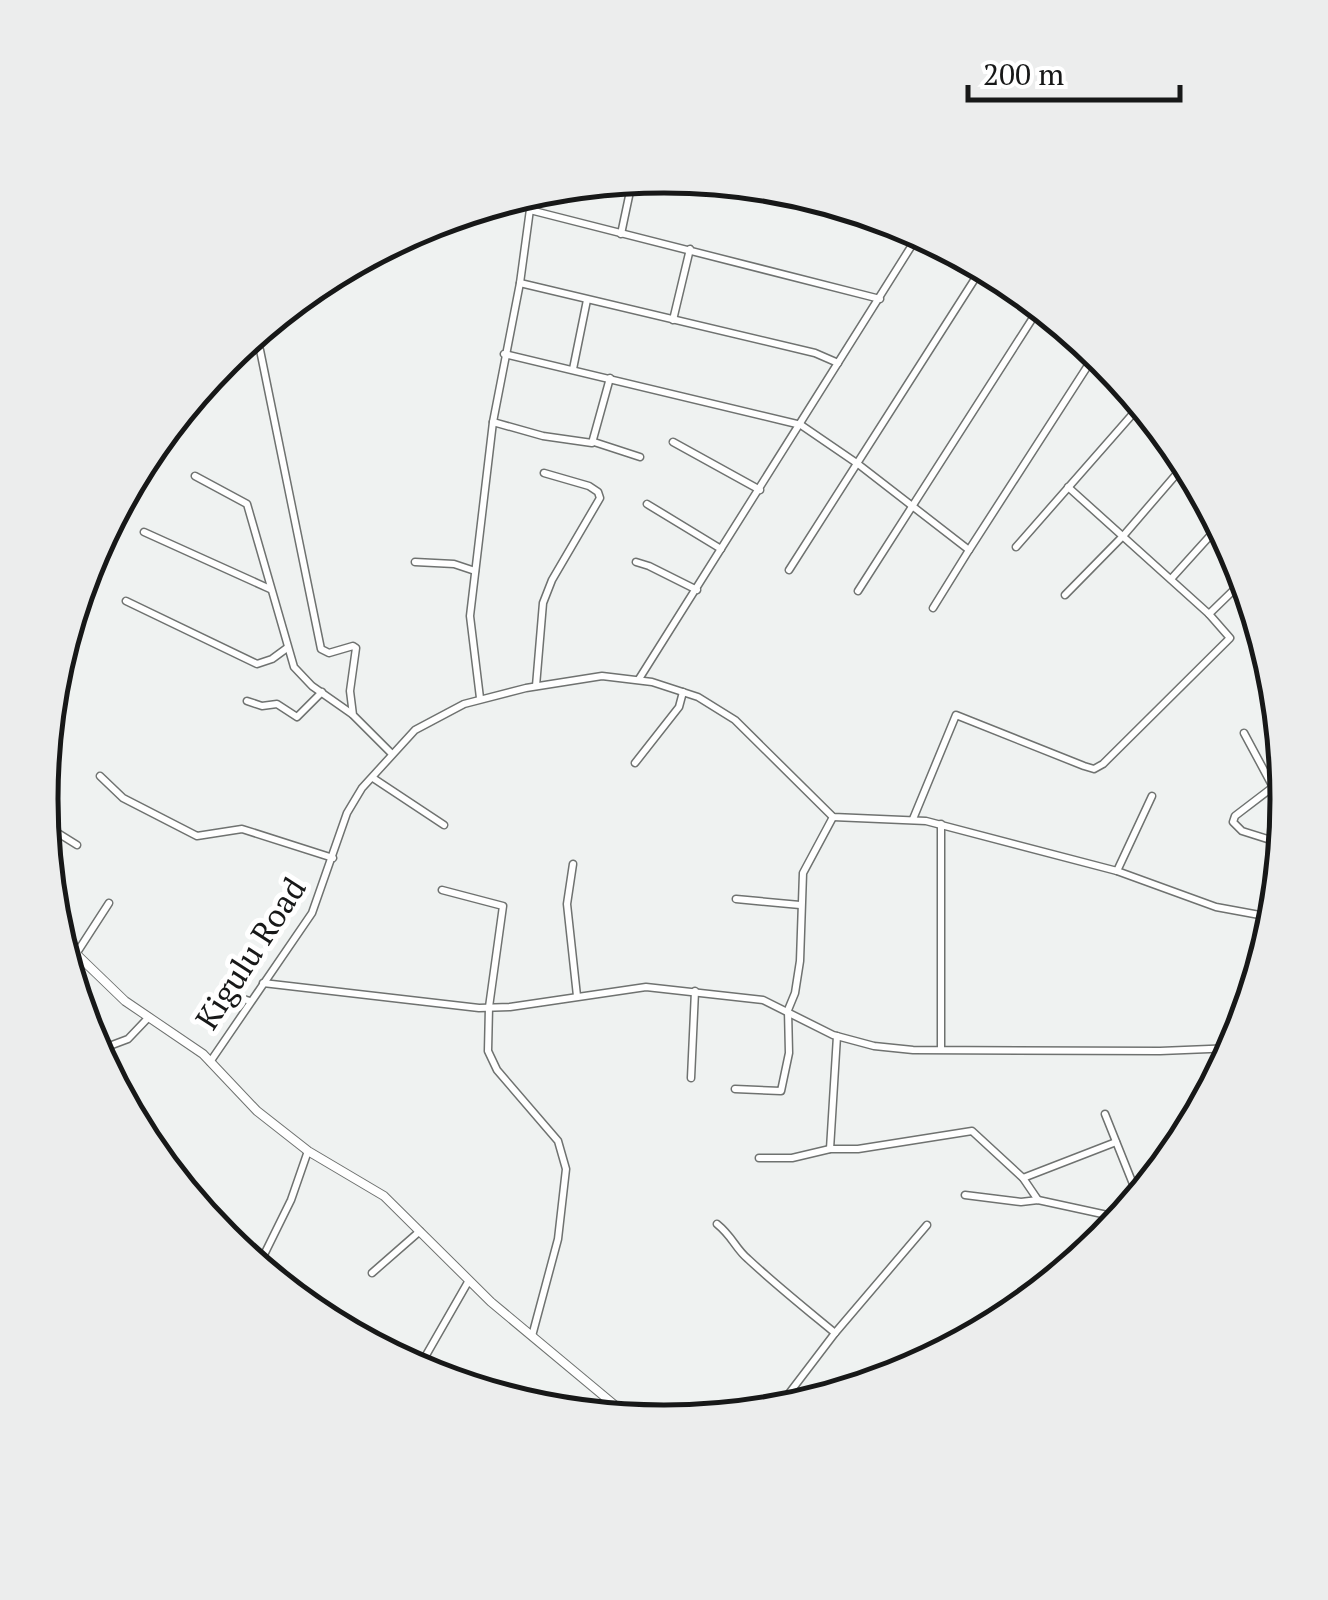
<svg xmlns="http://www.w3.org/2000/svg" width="1328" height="1600" viewBox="0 0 1328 1600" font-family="'PT Serif',serif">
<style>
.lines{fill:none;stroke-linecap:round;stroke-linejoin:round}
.minor-casing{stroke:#6f7270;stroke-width:9}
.tertiary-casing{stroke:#6f7270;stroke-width:10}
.minor{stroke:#fff;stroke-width:6}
.tertiary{stroke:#fff;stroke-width:8}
.labels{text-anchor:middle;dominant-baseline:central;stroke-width:10;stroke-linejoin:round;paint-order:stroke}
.street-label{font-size:32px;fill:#171818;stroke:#fff}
.rim{fill:none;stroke:#171818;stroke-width:5}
</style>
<rect width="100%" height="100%" fill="#eff2f1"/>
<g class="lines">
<defs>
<g id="minor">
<path d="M530,210l350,89"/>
<path d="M892,221l13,4"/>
<path d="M621,234l11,-52"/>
<path d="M520,283l295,70 23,10"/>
<path d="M673,320l17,-71"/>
<path d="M260,350l61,299 8,4 24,-7 3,2 -6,43 3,24 38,38"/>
<path d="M504,354l297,71 57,39 111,86 127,-197"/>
<path d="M573,369l14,-69"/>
<path d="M493,422l50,14 49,7 18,-65"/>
<path d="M594,442l46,15"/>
<path d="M673,442l87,48"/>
<path d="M195,476l52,28 47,163 18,19 40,28"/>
<path d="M1068,487l141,127 35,-34"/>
<path d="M647,504l74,45"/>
<path d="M144,532l126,57"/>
<path d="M1016,547l122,-139"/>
<path d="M415,562l39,2 21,7"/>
<path d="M636,562l13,4 48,24"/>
<path d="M789,570l189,-296"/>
<path d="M1171,579l47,-52"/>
<path d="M858,591l178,-278"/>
<path d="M1065,595l59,-60 56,-65"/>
<path d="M126,601l131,63 15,-5 15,-11"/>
<path d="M933,608l36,-58"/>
<path d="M639,679l280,-445"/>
<path d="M536,686l7,-83 9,-23 48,-82 -2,-6 -9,-6 -45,-13"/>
<path d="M480,698l-10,-82 23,-194 27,-139 11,-81"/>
<path d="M247,701l15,5 15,-2 20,13 25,-25"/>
<path d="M1244,733l29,54 -38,29 -2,6 9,9 38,12"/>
<path d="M635,763l44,-56 4,-15"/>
<path d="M100,776l23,22 74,38 45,-7 91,29"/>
<path d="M373,778l71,47"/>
<path d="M913,819l43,-104 128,51 10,3 9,-5 127,-126 -21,-24"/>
<path d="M941,824v225"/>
<path d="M45,825l32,20"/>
<path d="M573,864l-6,40 10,92"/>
<path d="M1117,871l35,-75"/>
<path d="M442,890l61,16 -14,101 -1,44 9,19 61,71 8,28 -8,70 -26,97"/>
<path d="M736,899l64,6"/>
<path d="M76,954l33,-51"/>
<path d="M263,983l216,25 31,-1 136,-20 117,13 70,35 41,11 39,4 247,1 74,-3"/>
<path d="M240,998l10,3"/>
<path d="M96,1051l32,-12 21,-22"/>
<path d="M210,1062l102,-149 35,-100 15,-25 53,-58 49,-26 62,-16 76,-12 50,6 46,15 37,23 98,97 93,4 191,50 99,36 49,9"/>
<path d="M691,1078l4,-87"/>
<path d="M735,1089l46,2 8,-38 -1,-43 7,-17 5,-32 3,-88 30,-56"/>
<path d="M1105,1114l32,80"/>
<path d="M830,1149l7,-113"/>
<path d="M759,1158h33l38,-9h28l114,-18 51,47 15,22"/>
<path d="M1023,1178l93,-36"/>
<path d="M965,1195l56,7 17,-2 83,18"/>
<path d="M717,1224c16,13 18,24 31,35 28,26 58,50 87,74"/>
<path d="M259,1265l32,-65 17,-49"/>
<path d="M372,1273l48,-42"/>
<path d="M417,1371l51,-89"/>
<path d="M784,1400l51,-67 92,-108"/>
</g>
<path id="tertiary" d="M69,947l56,54 78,53 54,57 51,40 76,45 107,106 138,115"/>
</defs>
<!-- minor casing -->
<use href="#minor" class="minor-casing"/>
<!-- tertiary casing -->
<use href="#tertiary" class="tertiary-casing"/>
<!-- minor -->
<use href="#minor" class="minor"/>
<!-- tertiary -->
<use href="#tertiary" class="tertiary"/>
</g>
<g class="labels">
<!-- street labels -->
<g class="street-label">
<text transform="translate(250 953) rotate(-57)">Kigulu Road</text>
</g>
</g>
<!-- crop -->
<path d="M0 0H1328V1600H0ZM58 799a606 606 0 1 1 1212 0a606 606 0 1 1-1212 0Z" fill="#eceded" fill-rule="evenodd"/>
<path class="rim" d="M58 799a606 606 0 1 1 1212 0a606 606 0 1 1-1212 0Z"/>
<!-- scale -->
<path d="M968 85v15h212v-15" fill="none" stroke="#171818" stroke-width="5"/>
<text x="983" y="85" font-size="30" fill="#171818" stroke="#ffffff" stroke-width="8" paint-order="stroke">200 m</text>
</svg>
